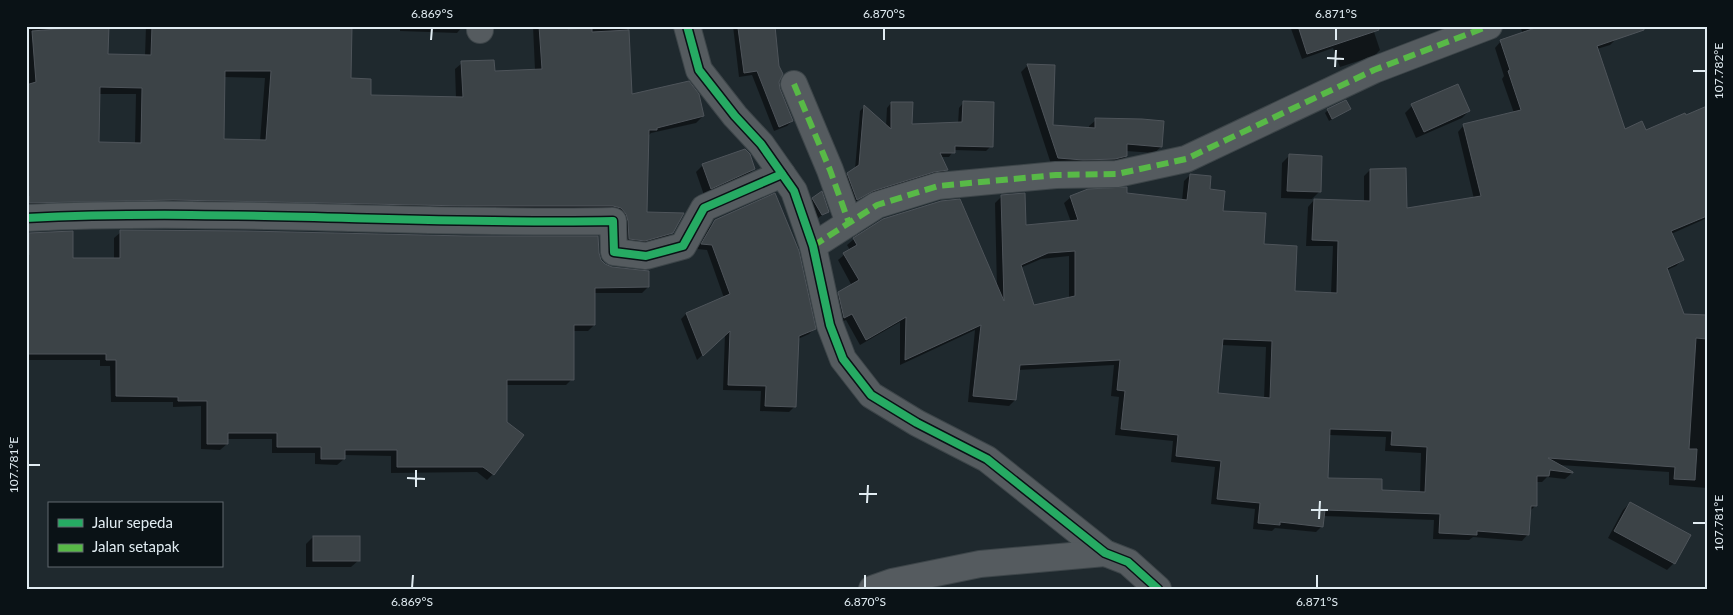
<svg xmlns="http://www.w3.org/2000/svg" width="1733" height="615" viewBox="0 0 1733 615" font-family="Lato,sans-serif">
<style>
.shadow{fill:#0007;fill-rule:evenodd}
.building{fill:#3c4347;stroke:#4e545a;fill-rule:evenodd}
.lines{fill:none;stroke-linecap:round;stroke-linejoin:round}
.street-casing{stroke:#3d4549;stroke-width:28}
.street{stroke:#555b5f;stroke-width:26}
.quiet{stroke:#58b947;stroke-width:6;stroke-dasharray:12 6;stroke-linecap:butt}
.cycleway-casing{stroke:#0a1216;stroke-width:11}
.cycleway{stroke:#26ab63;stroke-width:8}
.ticks{fill:none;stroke:#e1ecf2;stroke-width:2}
.neatline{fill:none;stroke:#e1ecf2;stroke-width:2}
.ticks-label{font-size:12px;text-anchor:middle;fill:#e1ecf2}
</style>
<rect width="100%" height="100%" fill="#1f292e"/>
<!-- shadow -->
<g class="shadow">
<path d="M26,26h81v29l38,1 1,-30h205l-1,53 19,18 87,1 -1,-29 7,-6 31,10 42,-3 -2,-44h94l4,70 72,20 -7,7 -45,10 -3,3 -2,77 26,19 -7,8 -28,7 -15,-2 -2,-24 -594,-12v-142h2zM224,77l41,1 -5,63 -38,-1zM99,94h37l-1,50 -37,-1z"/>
<path d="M400,26h63l-6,7 -57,-2z"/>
<path d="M733,26h40l6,64 13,31 -5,5 -13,5 -22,-56 -13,2z"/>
<path d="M1290,26h82l8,24 -6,6 -34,11 -7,-19 -31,11z"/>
<path d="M1520,26h131l-36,14 -5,5 -13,4 27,82h21l62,-23v110l-36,16 11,26 -6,6 -9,4 16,45 24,1v172l-38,-3v-13l-110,-7 13,8 -7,6 -18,-2 -5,5h-6v23l-7,7 -1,22 -6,7 -49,-4 -4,3 -36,-1 1,-19 -111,-4 -1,10 -6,6 -41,-4 -3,3 -19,-2 2,-20 -44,-5 4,-37 -44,-5 2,-21 -58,-6 4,-38 -8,-1 3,-31 -96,5 -3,30 -6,6 -41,-4 7,-72 -75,35v-43l-40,23 -14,-25 -8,3 -5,-23 6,-7 13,-7 -14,-26 12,-10 -3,-5 7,-6 30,-19 113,69 -2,-86 7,-7 23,30 46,-4 -7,-19 7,-6 55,-3 56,7 2,-20 6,-6 19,15 12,22 42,33 31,48 37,1 2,-48h-27l2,-39 6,-7 50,2v-26l6,-6 36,39 68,-10 -16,-67 6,-7 50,-12 -12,-34 2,-3 -9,-28 6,-7 22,-7zM1069,256v43l-35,8 -14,-39 21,-9zM1221,345l45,2 -2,52 -47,-5zM1329,435l57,2 -1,14 36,2 -1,40 -40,-1 -54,-13z"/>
<path d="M1028,65l23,61 38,3v-3l7,-6 65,27 -7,6 -28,-2v5l-7,7 -68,1 -30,-92z"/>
<path d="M891,103l20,22 47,-1 1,-16 4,-5 28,43 -5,5 -32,-1 -5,7h-8l5,13 -4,4 -14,2 -62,19 -14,9 -9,-25 12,-10 5,-58 4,-4 22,20 1,-19z"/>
<path d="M1412,106l57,5 -7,7 -46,20 -11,-25z"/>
<path d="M1350,108l-21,13 -4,-8 3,-3z"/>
<path d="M1289,156l30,36 -7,7 -31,-1 1,-35z"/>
<path d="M703,165l51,4 -7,7 -43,19 -8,-23z"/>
<path d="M813,199l15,12 -10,7 -8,-16z"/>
<path d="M715,221l99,108 -5,5 -11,5 -3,67 -6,6 -29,-1 1,-20 -38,-1 2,-56 -28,26 -16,-41 5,-5 38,-16 -17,-48 -10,-1 12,-22z"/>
<path d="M121,232l477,21 2,7 5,5 43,22 -6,6h-48v32l-6,6h-15l-1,48 -6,6h-61l-12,89 -6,6 -10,-8 -86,1v-17l-47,-1v4l-7,6 -22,-1v-11h-43v-14h-45v5l-7,6 -19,-1v-43l-28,1v-5h-62l-1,-36h-10v-6h-74v-123l4,-3 42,25h42v-21z"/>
<path d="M1630,503l44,60 -7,7 -59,-32 15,-28z"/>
<path d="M313,537l46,23 -8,7h-45v-23z"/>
</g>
<!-- building -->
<g class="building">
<path d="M95,26h14l-1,28 43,1 1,-29h200l-1,52 20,1v16l92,2 -2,-36 33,-1 1,11 47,-2 -3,-43h29v3l24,-1v4l37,-2 3,64 57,-13 10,13 5,22 -47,12v2h-8l-2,82 37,1 -11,20 -28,8 -16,-2 -1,-18 -2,-7 -5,-6 -8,-2h-147l-293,-6 -144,3v-7h-3v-111l10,-3 -4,-51zM225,71h46l-5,69 -42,-1zM100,87l42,1 -1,55 -42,-1z"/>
<path d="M752,26h23l4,40 4,8 -4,8 1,7 13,32 -14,6 -22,-56 -13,2 -6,-45z"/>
<path d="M1298,26h80l1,4 -72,24z"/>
<path d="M1541,26h103v4l-47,16 28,83 17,-8 4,9 39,-17 1,2 21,-9v110l-36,15 13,29 -17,8 17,46 23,1v24l-11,-1 -7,111h8l-2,31 -21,-1 1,-12 -127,-9 25,14v1l-23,-3 -1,6h-12v30h-6l-2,29 -52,-4v4l-38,-2 1,-19 -115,-4 -2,17 -43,-5v3l-22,-2 2,-20 -43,-4 4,-38 -45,-5 2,-21 -57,-6 4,-38 -8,-1 3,-30 -100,5 -4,35 -43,-4 8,-71 -76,35 1,-43 -40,23 -14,-26 -8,4 -6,-26 21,-12 -16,-27 14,-8 -4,-7 30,-19 58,-18 19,-2 44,102 -3,-106 24,-2 1,32 52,-5 -8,-24 18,-7 39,-2v6l60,7 3,-26 21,2 -1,13 15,2 -2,20 43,2 -2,31 33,2 -2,45 42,2 1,-52 -26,-1 2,-41 56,2v-32l36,-1 1,40 74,-12 -18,-72 58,-14 -13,-39 2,-1 -10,-30zM1075,251v45l-41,9 -13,-40 27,-12zM1223,339l49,2 -2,57 -52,-5zM1330,429l62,2 -1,14 36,2 -2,45 -43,-2v-11l-54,-1z"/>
<path d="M1027,64l28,1 -2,60 42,3v-10l47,1 22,2 -2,26 -35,-3v12l-12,3 -32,1 -25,-2z"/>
<path d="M1458,84l12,27 -46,21 -13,-28z"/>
<path d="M1346,100l5,9 -19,10 -5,-10z"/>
<path d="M963,101l31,1 -1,45 -38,-1v7h-15l8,17 -14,2 -61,19 -16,9 -10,-27 12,-8 5,-60 27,24v-27h22l-1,22 50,-2z"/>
<path d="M745,149l5,5 5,15 -44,20 -9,-25z"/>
<path d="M1289,154l33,2 -1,36 -34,-1z"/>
<path d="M822,191l7,21 -7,3 -10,-17z"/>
<path d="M775,193l24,58 17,78 -17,7 -3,71 -31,-1 1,-20 -38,-1 2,-54 -27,25 -17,-43 44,-19 -18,-49 -11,-1 14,-24z"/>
<path d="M120,230l126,1 220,5h132l1,17 2,7 4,4 7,3 37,4v16l-54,1v37h-21v55h-67v42l17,13 -30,40 -11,-8h-86v-17h-52v9h-24v-12h-44v-14h-49v11h-21v-43h-29v-4l-62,-1v-36h-10v-6h-80v-99h3v-22l44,-2v27h47z"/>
<path d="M1630,502l61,33 -16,29 -61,-33z"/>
<rect x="313" y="536" width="47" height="25"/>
</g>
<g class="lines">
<defs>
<g id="street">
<path d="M480,26v4"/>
<path d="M687,26l12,44 36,46 26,28 33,47 19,55 17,79 13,34 28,36 46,28 70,36 118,94 23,9 30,27"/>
<path d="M794,84l36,86 19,53"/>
<path d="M26,218c196,-10 391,7 587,3l1,31 32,4 37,-10 21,-38 78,-34"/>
<path d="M813,246l64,-41 61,-19 118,-11 61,-1 69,-15 188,-89 115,-44"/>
<path d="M872,589l20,-7 88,-18 125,-11"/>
</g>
</defs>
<!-- street casing -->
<use href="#street" class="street-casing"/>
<!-- street -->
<use href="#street" class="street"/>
<!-- quiet -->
<g class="quiet">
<path d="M794,84l36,86 19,53"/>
<path d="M813,246l64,-41 61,-19 118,-11 61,-1 69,-15 188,-89 115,-44"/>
</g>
<defs>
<g id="cycleway">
<path d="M687,26l12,44 36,46 26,28 33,47 19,55 17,79 13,34 28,36 46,28 70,36 118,94 23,9 30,27"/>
<path d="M26,218c196,-10 391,7 587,3l1,31 32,4 37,-10 21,-38 78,-34"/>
</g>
</defs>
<!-- cycleway casing -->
<use href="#cycleway" class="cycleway-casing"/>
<!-- cycleway -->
<use href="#cycleway" class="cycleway"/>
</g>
<!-- ticks -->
<path class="ticks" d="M431,40l1,-12M884,40v-12M1336,40v-12M1327,58l17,1M1335,67l1,-17M1693,71h13M28,465h12M407,478l18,1M416,487v-17M859,494h18M867,503l1,-18M1311,510h17M1319,519l1,-18M1693,523h13M412,588l1,-13M865,588v-13M1317,588v-13"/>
<!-- border -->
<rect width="1733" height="615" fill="none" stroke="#0a1216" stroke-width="55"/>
<!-- legend -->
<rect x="48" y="502" width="175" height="65" fill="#0a1216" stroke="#60696e"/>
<rect x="58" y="519" width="25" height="8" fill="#26ab63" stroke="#60696e"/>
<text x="92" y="528" font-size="15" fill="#e1ecf2">Jalur sepeda</text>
<rect x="58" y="544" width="25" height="8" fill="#58b947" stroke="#60696e"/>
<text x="92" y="552" font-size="15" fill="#e1ecf2">Jalan setapak</text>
<rect x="28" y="28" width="1678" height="560" class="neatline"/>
<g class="ticks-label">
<text x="432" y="18">6.869°S</text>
<text x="884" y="18">6.870°S</text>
<text x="1336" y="18">6.871°S</text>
<text transform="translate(1719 71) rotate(-90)" y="4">107.782°E</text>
<text transform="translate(14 465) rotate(-90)" y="4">107.781°E</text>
<text transform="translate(1719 523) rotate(-90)" y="4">107.781°E</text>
<text x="412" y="606">6.869°S</text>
<text x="865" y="606">6.870°S</text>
<text x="1317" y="606">6.871°S</text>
</g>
</svg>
